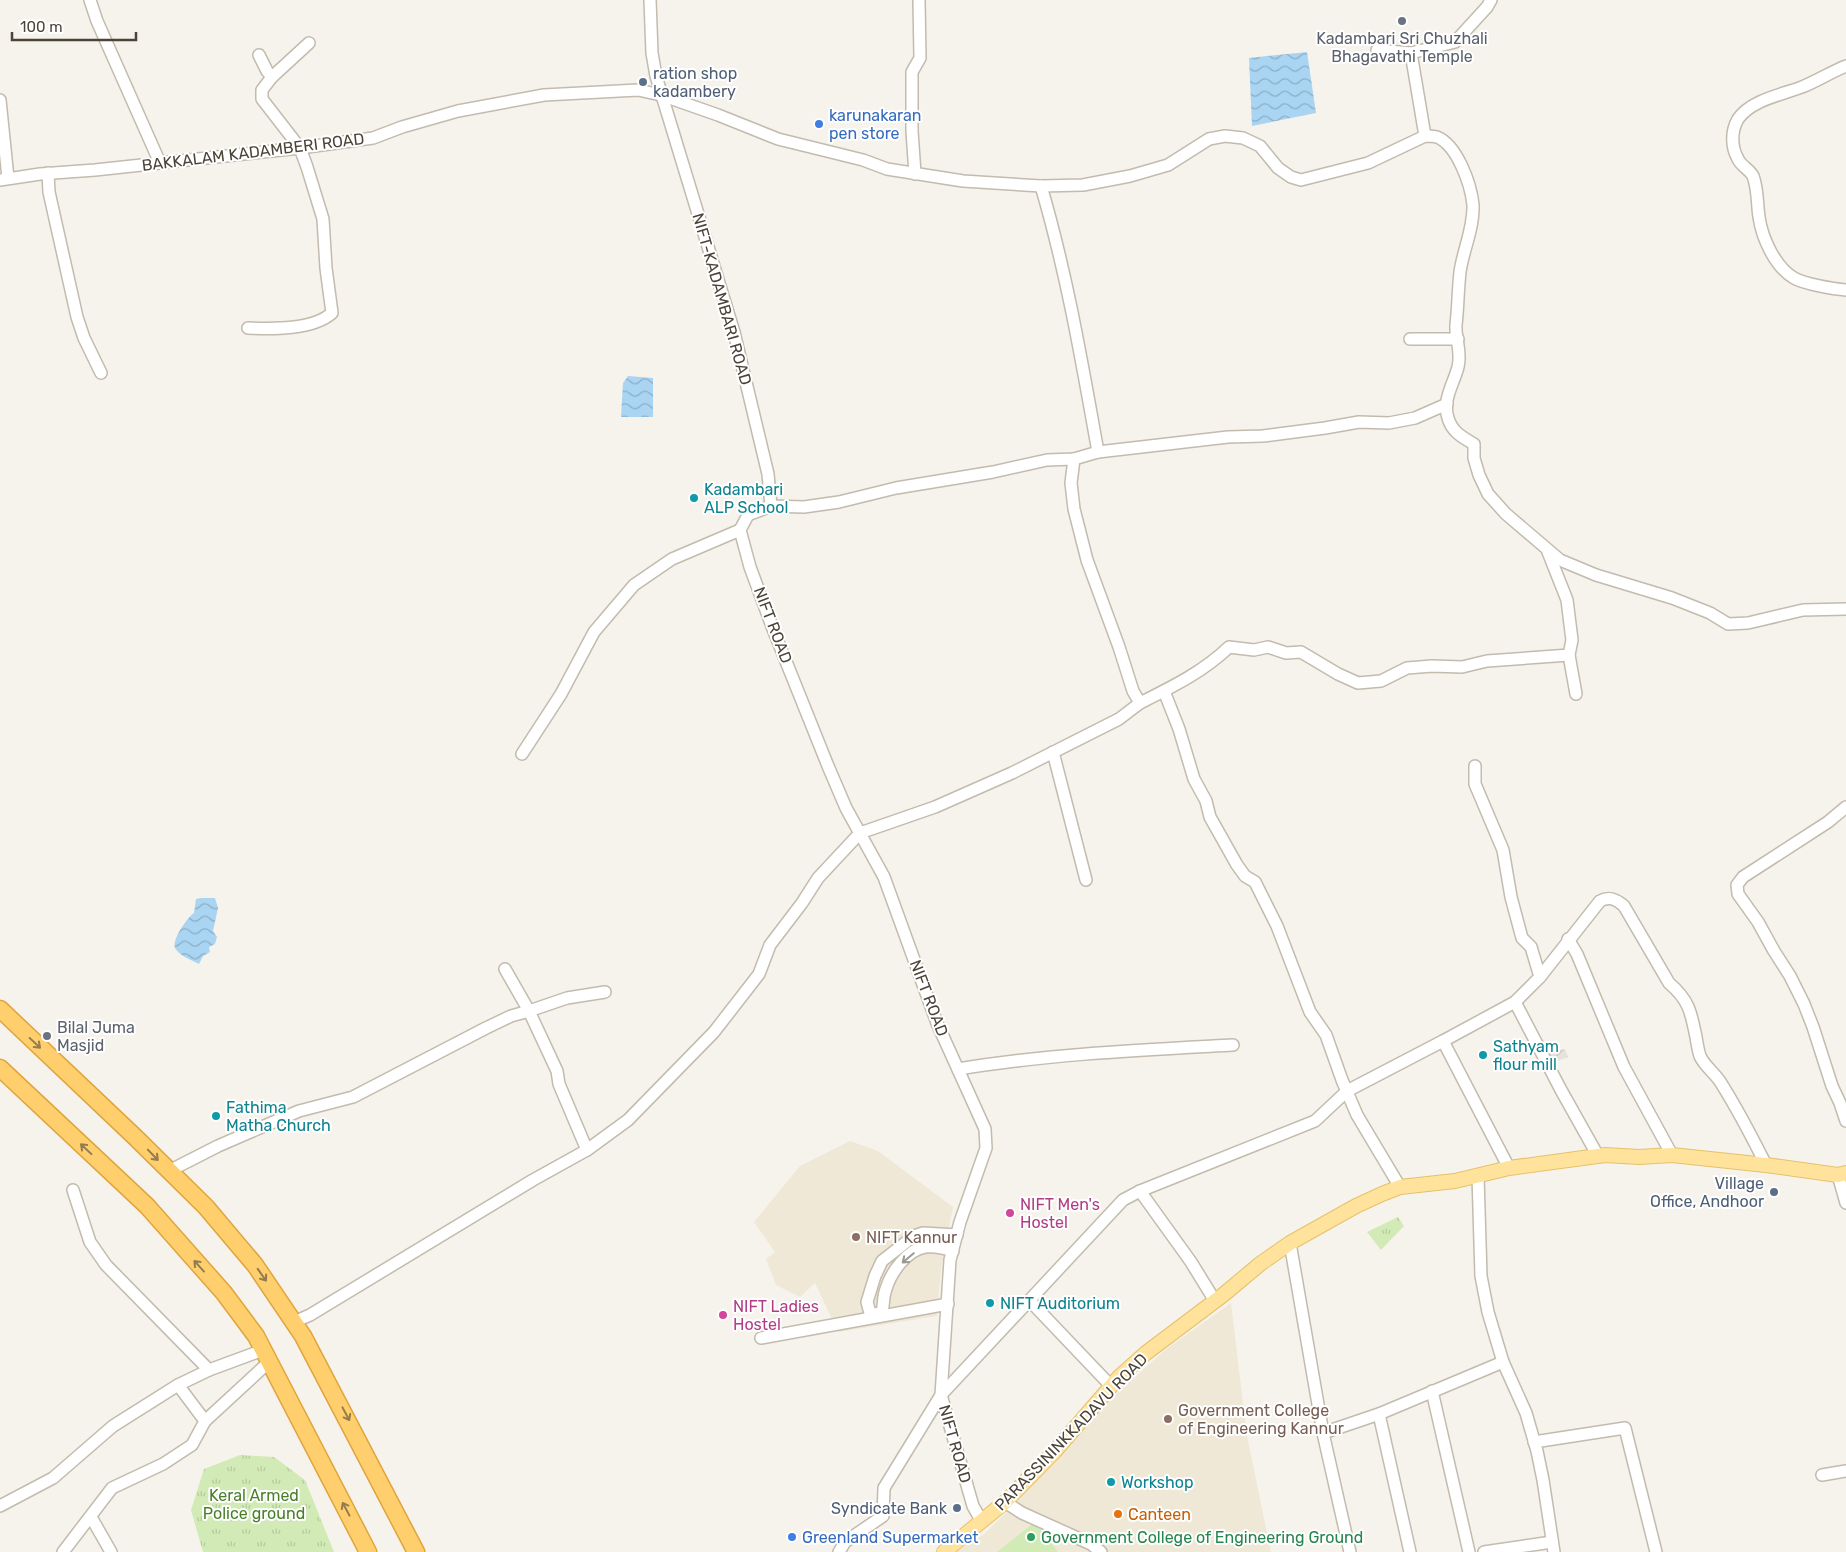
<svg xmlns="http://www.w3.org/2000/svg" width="1846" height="1552" viewBox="0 0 1846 1552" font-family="Rubik,sans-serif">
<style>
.industrial{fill:url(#industrial-furrows)}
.education{fill:#efe8d6}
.park{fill:url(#park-tufts)}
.pitch{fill:#d2eab5}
.water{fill:url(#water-waves)}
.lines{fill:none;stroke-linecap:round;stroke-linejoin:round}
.minor-casing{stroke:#c2bbae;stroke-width:14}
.major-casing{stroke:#e6c16a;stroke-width:16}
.highway-casing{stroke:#e0a43c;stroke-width:19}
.minor{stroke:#fff;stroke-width:11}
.major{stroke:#ffe39c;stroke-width:14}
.highway{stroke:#ffcf6e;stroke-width:16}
.oneway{stroke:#937c4e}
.oneway2{stroke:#9c9892}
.worship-dot{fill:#6b7280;stroke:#fff;stroke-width:2}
.service-dot{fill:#5c6f8a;stroke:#fff;stroke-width:2}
.shop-dot{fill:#3f7fe0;stroke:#fff;stroke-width:2}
.culture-dot{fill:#0f9aa8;stroke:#fff;stroke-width:2}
.hotel-dot{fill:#d1479c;stroke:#fff;stroke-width:2}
.education-dot{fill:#8d6e63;stroke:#fff;stroke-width:2}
.food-dot{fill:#e8710a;stroke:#fff;stroke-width:2}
.leisure-dot{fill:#2e9e5b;stroke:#fff;stroke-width:2}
.labels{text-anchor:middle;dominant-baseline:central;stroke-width:4;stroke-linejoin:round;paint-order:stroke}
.worship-label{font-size:16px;fill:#5b616d;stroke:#fff}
.service-label{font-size:16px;fill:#4e5e75;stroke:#fff;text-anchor:end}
.shop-label{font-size:16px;fill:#366cbe;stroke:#fff;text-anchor:start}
.street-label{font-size:16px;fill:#4b4439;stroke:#fff}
.culture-label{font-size:16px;fill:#0d838f;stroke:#fff;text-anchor:start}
.hotel-label{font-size:16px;fill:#b23c85;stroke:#fff;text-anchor:start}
.education-label{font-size:16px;fill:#785e54;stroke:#fff;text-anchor:start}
.park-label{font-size:16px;fill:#4a7f2a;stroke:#fff}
.food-label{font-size:16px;fill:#c56008;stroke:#fff;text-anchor:start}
.leisure-label{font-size:16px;fill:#27864d;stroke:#fff;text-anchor:start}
</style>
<defs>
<pattern id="industrial-furrows" width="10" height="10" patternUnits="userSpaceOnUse" patternTransform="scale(1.25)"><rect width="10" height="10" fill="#e6e2dd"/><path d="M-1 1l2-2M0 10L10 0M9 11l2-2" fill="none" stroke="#c7c3be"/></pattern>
<pattern id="park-tufts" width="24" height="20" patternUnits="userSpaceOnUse" patternTransform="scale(1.25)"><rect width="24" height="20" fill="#d2eab5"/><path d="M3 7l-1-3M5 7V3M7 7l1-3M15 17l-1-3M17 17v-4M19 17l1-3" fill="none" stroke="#b6ca9c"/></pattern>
<pattern id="water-waves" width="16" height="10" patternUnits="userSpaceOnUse" patternTransform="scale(1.25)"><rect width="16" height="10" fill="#a9d4f2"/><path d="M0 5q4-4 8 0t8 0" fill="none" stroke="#8caec5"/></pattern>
</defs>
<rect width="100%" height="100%" fill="#f6f3ec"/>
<!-- industrial -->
<path class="industrial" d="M1565,1049l3,8 -16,6 -6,-9z"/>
<!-- education -->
<g class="education">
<path d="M850,1141l28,10 75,56 -12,62 -4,47 -99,16 -23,-49 -15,14 -24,-12 -10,-26 9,-7 -21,-30 46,-56z"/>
<path d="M1231,1303l16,133 24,116h-315l28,-18 33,-32 90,-100 58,-52z"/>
</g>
<!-- park -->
<g class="park">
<path d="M1398,1217l6,9 -23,24 -14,-18z"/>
<path d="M240,1455l34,2 31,23 29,72h-131l-12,-42 13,-41z"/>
</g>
<!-- pitch -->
<path class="pitch" d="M1035,1522l23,30h-61z"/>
<!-- water -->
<g class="water">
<path d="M1307,52l9,61 -64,13 -3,-68z"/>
<path d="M628,376l25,2v39h-32l2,-34z"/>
<path d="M201,898h14l3,10 -5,23 4,6 -2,7 -6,3 1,5 -7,4 -4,8c-7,-4 -20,-8 -24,-16 -3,-9 12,-30 19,-35l2,-14z"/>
</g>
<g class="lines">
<defs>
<g id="minor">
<path d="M90,0l7,21 63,142"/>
<path d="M650,0l2,53 4,23 78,256 34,142 3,32"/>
<path d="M1377,50l34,3"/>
<path d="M259,55l8,16 5,6"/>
<path d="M1846,66c-15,6 -29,15 -44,21 -21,8 -51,13 -64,32 -7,12 -7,28 0,40 3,7 11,10 15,17 5,13 4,28 6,41 3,21 16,50 35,61 10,6 40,11 52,12"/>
<path d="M0,100l8,78"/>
<path d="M1425,136l-14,-83 44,-11 32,-35 4,-7"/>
<path d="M48,173l1,19 28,125 7,21 17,35"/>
<path d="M915,174l-3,-43v-59l8,-14 -1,-58"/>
<path d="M0,180l40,-6 55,-4 205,-22 73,-10 29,-11 56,-16 86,-16 94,-5 23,5 57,20 60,24 85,21 24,9 76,12 78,5 42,-1 47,-9 38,-11 41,-26 16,-3 18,2 17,8 18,22 13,9 10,3 67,-17 57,-27c4,0 8,0 12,1 20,8 34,47 36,68 1,23 -10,45 -13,67 -2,18 -2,36 -4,53 -1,14 6,26 2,42 -4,16 -16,33 -10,51 4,14 14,19 26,26v14l5,17 9,19 18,20 54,46 36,15 76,23 38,15 18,11 20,-1 55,-13 43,-1"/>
<path d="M1041,186c26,88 41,177 57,266"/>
<path d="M248,328c24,1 65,2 84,-15l-6,-45 -3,-49 -16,-52 -7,-19 -38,-49v-9l10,-13 37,-34"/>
<path d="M1410,339h48"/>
<path d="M1074,459l-3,24 3,26 13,51 32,87 14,44 7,12c32,-16 63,-31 89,-56l25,3 14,-3 18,6 15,-1 37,22 20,9 23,-2 26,-13 25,-2 30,1 25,-6 82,-6 3,-15 -5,-40 -19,-48"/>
<path d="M1569,655l7,39"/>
<path d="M1164,691l15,38 15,50 12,22 4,16 27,48 8,11 10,6 22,44 33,86 16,23 16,45 15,35 43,72"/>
<path d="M1053,752l33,128"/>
<path d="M522,754l39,-60 33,-62 40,-47 38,-26 68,-29"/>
<path d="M1475,766v18l28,66 8,47 11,41 9,9 9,30"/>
<path d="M1846,807l-18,15 -85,55 -6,8 1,9 20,28 16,29 16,25 14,28 9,23 19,59 8,17 6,18"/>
<path d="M1568,939l9,15 47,113 48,88"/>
<path d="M1515,1002l46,88 37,66"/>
<path d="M1443,1041l72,-39 25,-25 60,-76c9,-5 16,-2 24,5l45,77c20,17 22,29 27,54 1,6 2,13 4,19 5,11 15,17 21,27 17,27 31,54 45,82"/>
<path d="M958,1069c91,-15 183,-19 275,-24"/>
<path d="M587,1150l41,-30 86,-88 45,-58 11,-29 32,-42 16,-25 42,-45 75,-26 77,-34 107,-54 21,-16"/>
<path d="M169,1171l49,-25 81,-35 54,-14 133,-69 25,-12 18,-5 -24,-42"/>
<path d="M1838,1175l8,28"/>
<path d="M1478,1176l3,100 7,36 15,50 23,51 11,38 6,29 11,72"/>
<path d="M73,1190l17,52 16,23 103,105"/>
<path d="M1140,1191l51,71 24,39"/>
<path d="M1290,1243l33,190 27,119"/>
<path d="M953,1251c-9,-3 -18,-5 -28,-4 -18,3 -34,25 -39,42 -3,7 -2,15 -4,23l-6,2 -6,-1 -3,-11 8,-26 7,-15 32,-25 9,-3 34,2"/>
<path d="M1030,1301l81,85"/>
<path d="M294,1322l16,-7 223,-135 54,-30 -28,-66 -2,-13 -28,-60 38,-13 38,-6"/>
<path d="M761,1338l187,-34"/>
<path d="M1432,1391l37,161"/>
<path d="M1379,1414l31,138"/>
<path d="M205,1421l64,-59"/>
<path d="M1323,1433l56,-19 124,-52"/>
<path d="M1534,1442l91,-14 31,124"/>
<path d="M1822,1475l24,-4"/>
<path d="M1005,1502l17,11 69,31 10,8"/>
<path d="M0,1506l53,-28 60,-52 65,-41 31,-15 54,-20"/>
<path d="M91,1517l20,35"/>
<path d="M982,1522l-9,-16 -32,-111 9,-135 10,-38 26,-74 -1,-19 -48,-106 -53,-146 -38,-69 -18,-42 -55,-137 -23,-62 -10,-37 8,-15 23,-9 33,1 35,-5 57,-14 97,-16 54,-12 27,-1 24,-7 130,-15 35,-1 62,-8 34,-6 30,1 26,-5 32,-14"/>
<path d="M63,1552l49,-64 51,-24 29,-19 13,-24 -27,-36"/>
<path d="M839,1552l6,-10 38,-26 1,-28 57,-93 182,-195 17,-9 175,-70 32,-30 96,-50 66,127"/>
<path d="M1484,1552l68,-10"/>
</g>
<path id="major" d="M944,1552l61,-50 50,-51 64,-74 27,-24 77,-58 37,-31 30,-21 66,-37 26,-12 18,-7 55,-6 54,-13 96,-13 34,2 33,-2 94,10 72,10 8,-2"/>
<g id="highway">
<path d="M0,1009l135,128 71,70 49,58 48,71 113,216"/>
<path d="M0,1068l147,138 77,87 32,43 112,216"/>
</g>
</defs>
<!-- minor casing -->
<use href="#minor" class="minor-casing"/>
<!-- major casing -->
<use href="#major" class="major-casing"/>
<!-- highway casing -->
<use href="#highway" class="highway-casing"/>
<!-- minor -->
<use href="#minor" class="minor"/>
<!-- major -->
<use href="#major" class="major"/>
<!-- highway -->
<use href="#highway" class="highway"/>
</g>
<!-- one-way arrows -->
<defs><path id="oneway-shaft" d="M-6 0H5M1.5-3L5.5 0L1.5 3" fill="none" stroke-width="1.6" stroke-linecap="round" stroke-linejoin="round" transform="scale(1.25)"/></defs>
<g class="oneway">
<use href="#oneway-shaft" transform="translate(35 1043) rotate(43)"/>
<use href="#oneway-shaft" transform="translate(86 1149) rotate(-137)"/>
<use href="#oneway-shaft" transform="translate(153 1155) rotate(46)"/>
<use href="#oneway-shaft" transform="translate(199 1266) rotate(-132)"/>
<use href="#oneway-shaft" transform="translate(262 1275) rotate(55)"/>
<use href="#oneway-shaft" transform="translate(346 1414) rotate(62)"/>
<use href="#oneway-shaft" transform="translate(346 1509) rotate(-118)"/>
</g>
<use class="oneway2" href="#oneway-shaft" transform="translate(908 1258) rotate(140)"/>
<!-- markers -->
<g class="worship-dot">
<circle cx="1402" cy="21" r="5"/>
<circle cx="47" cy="1036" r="5"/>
</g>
<g class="service-dot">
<circle cx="643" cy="82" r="5"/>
<circle cx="1774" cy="1192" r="5"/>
<circle cx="957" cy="1508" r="5"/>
</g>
<g class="shop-dot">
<circle cx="819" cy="124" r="5"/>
<circle cx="792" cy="1537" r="5"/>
</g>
<g class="culture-dot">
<circle cx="694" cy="498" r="5"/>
<circle cx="1483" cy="1055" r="5"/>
<circle cx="216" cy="1116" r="5"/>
<circle cx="990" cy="1303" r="5"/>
<circle cx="1111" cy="1482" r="5"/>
</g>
<g class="hotel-dot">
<circle cx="1010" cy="1213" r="5"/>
<circle cx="723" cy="1315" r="5"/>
</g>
<g class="education-dot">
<circle cx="856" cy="1237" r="5"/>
<circle cx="1168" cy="1419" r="5"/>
</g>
<circle class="food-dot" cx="1118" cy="1514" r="5"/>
<circle class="leisure-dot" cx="1031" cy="1537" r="5"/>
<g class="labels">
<!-- worship labels -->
<g class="worship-label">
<text x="1402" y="38">Kadambari Sri Chuzhali<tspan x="1402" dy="18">Bhagavathi Temple</tspan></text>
<text x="57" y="1027" text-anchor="start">Bilal Juma<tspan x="57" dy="18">Masjid</tspan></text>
</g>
<!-- service labels -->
<g class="service-label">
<text x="653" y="73" text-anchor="start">ration shop<tspan x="653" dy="18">kadambery</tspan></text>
<text x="1764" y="1183">Village<tspan x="1764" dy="18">Office, Andhoor</tspan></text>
<text x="947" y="1508">Syndicate Bank</text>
</g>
<!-- shop labels -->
<g class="shop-label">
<text x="829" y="115">karunakaran<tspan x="829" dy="18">pen store</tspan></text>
<text x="802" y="1537">Greenland Supermarket</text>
</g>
<!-- street labels -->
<g class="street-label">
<text transform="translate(253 152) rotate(-7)">BAKKALAM KADAMBERI ROAD</text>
<text transform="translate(722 299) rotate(74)">NIFT-KADAMBARI ROAD</text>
<text transform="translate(773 625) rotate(69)">NIFT ROAD</text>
<text transform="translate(929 998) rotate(69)">NIFT ROAD</text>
<text transform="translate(1071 1432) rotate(-46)">PARASSININKKADAVU ROAD</text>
<text transform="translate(955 1444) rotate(74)">NIFT ROAD</text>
</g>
<!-- culture labels -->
<g class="culture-label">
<text x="704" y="489">Kadambari<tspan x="704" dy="18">ALP School</tspan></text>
<text x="1493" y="1046">Sathyam<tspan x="1493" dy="18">flour mill</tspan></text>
<text x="226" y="1107">Fathima<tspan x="226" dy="18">Matha Church</tspan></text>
<text x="1000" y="1303">NIFT Auditorium</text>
<text x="1121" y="1482">Workshop</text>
</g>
<!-- hotel labels -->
<g class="hotel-label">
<text x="1020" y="1204">NIFT Men's<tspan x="1020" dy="18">Hostel</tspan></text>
<text x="733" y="1306">NIFT Ladies<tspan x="733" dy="18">Hostel</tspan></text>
</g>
<!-- education labels -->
<g class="education-label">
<text x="866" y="1237">NIFT Kannur</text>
<text x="1178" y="1410">Government College<tspan x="1178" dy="18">of Engineering Kannur</tspan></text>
</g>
<!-- park labels -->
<g class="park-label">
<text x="254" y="1495">Keral Armed<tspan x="254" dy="18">Police ground</tspan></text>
</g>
<!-- food labels -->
<g class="food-label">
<text x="1128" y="1514">Canteen</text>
</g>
<!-- leisure labels -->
<g class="leisure-label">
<text x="1041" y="1537">Government College of Engineering Ground</text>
</g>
</g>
<!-- scale -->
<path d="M12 32v8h124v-8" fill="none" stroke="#4b4439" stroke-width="2.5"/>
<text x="20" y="32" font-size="15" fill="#4b4439" stroke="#ffffff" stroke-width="4" paint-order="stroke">100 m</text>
</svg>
